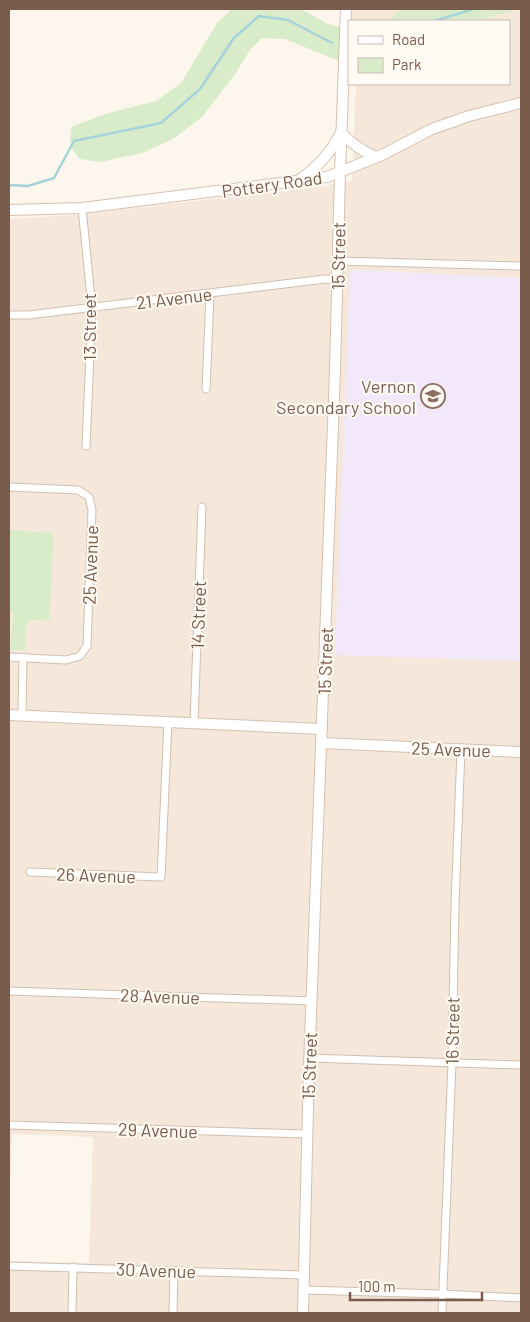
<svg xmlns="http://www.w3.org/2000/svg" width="530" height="1322" viewBox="0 0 530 1322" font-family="Barlow,sans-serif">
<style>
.residential{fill:#f5e8da}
.education{fill:#f3e8fa}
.green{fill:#d8ecc9}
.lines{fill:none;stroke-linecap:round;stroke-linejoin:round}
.stream{stroke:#a5d3da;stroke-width:2.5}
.street-casing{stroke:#d1beb0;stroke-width:9}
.secondary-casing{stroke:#d6c0b0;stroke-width:12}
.street{stroke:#fff;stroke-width:7}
.secondary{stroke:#fff;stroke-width:10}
.labels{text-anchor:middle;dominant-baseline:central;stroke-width:4;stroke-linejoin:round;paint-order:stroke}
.street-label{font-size:18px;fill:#7a5c4d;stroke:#fffaf3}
.education-label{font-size:18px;fill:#785e54;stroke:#fffaf3;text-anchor:end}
</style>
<rect width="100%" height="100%" fill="#fdf6ec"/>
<!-- residential -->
<g class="residential">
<path d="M348,9h51l-1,3 -9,9h-40z"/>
<path d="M521,9v269l-165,-8 -4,1 -17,383 186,7v650l-1,2h-511v-52l80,2 4,-126 -81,-3 -1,41h-2v-564h4l-3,38 20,-29 18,1 6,-88 -45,-3v-311l65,-4 251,-29 27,-6 4,-96h153v-63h-34z"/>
</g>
<!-- education -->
<path class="education" d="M356,270l165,8v383l-186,-6 15,-381 2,-3z"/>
<!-- green -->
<g class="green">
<path d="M232,9h69l25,14 21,6 2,36 -64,-26 -23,-1 -12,12 -15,24 -33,43 -29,22 -31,14 -42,9 -20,-3 -10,-12 1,-20 34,-13 51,-13 25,-18 36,-60z"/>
<path d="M399,9h120l-44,12h-86l9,-9z"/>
<path d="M9,530l45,3 -5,88 -19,-1 -5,7v23h-15l3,-39h-4z"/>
</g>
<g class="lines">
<!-- stream -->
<g class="stream">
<path d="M434,21l40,-12"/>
<path d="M9,185l19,1 26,-8 20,-37 87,-18 39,-34 34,-51 25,-22 29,4 44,23"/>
</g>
<defs>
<g id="street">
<path d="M82,208l10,100 -6,138"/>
<path d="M338,261l183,5"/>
<path d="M9,315h20l296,-36 13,1"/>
<path d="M206,389l4,-95"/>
<path d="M9,487l69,3 11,7 3,13 -5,136 -7,10 -14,4 -57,-3"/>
<path d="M22,715l1,-58"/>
<path d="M194,723l8,-216"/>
<path d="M30,872l131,5 7,-155"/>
<path d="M9,991l303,10"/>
<path d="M309,1058l212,7"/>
<path d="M9,1125l298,9"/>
<path d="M9,1266l295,9"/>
<path d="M304,1290l139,4 78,4"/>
<path d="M72,1313l1,-46"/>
<path d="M173,1313l1,-42"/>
<path d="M442,1313l10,-250 3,-158 6,-156"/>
</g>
<g id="secondary">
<path d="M299,180c19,-13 32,-27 42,-48 10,12 21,19 35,25"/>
<path d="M9,210l73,-2 245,-31 55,-22 50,-26 37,-13 52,-13"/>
<path d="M9,715l313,14"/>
<path d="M322,743l199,9"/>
<path d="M303,1313l6,-247 26,-695 5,-198 6,-164"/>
</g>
</defs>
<!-- street casing -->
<use href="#street" class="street-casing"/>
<!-- secondary casing -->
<use href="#secondary" class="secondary-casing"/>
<!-- street -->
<use href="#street" class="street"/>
<!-- secondary -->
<use href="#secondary" class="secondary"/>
</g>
<!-- icons -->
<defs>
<symbol id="school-ring" viewBox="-11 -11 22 22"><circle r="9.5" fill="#fffaf3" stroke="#8d6e63" stroke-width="1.5"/><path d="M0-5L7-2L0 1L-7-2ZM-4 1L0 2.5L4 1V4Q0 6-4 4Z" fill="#8d6e63"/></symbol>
</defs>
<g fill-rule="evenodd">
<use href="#school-ring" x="419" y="382" width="28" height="28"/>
</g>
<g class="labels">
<!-- street labels -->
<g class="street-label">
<text transform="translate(272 184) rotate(-8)">Pottery Road</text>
<text transform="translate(338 256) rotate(-89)">15 Street</text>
<text transform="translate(174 298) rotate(-7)">21 Avenue</text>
<text transform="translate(89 327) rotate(-90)">13 Street</text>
<text transform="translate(90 565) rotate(-88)">25 Avenue</text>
<text transform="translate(198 615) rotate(-88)">14 Street</text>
<text transform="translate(325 661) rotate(-88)">15 Street</text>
<text transform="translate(451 749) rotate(2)">25 Avenue</text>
<text transform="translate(96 875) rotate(2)">26 Avenue</text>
<text transform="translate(160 996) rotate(2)">28 Avenue</text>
<text transform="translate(452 1031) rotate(-89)">16 Street</text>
<text transform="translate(309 1066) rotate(-88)">15 Street</text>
<text transform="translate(158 1130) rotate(2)">29 Avenue</text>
<text transform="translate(156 1270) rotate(2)">30 Avenue</text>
</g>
<!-- education labels -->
<g class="education-label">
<text x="416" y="386">Vernon<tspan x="416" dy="21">Secondary School</tspan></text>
</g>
</g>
<!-- border -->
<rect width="530" height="1322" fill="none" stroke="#7a5c4d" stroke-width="20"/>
<!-- legend -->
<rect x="348" y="20" width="162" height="65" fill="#fffaf3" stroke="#cabbb1"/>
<rect x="358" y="36" width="25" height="8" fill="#ffffff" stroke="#cabbb1"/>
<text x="392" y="45" font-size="15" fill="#7a5c4d">Road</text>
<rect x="358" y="58" width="25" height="15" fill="#d8ecc9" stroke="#cabbb1"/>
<text x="392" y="70" font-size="15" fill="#7a5c4d">Park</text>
<!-- scale -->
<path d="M350 1292v8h132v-8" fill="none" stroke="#7a5c4d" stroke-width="2.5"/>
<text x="358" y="1292" font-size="15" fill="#7a5c4d" stroke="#fffaf3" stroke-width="4" paint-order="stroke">100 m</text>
</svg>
